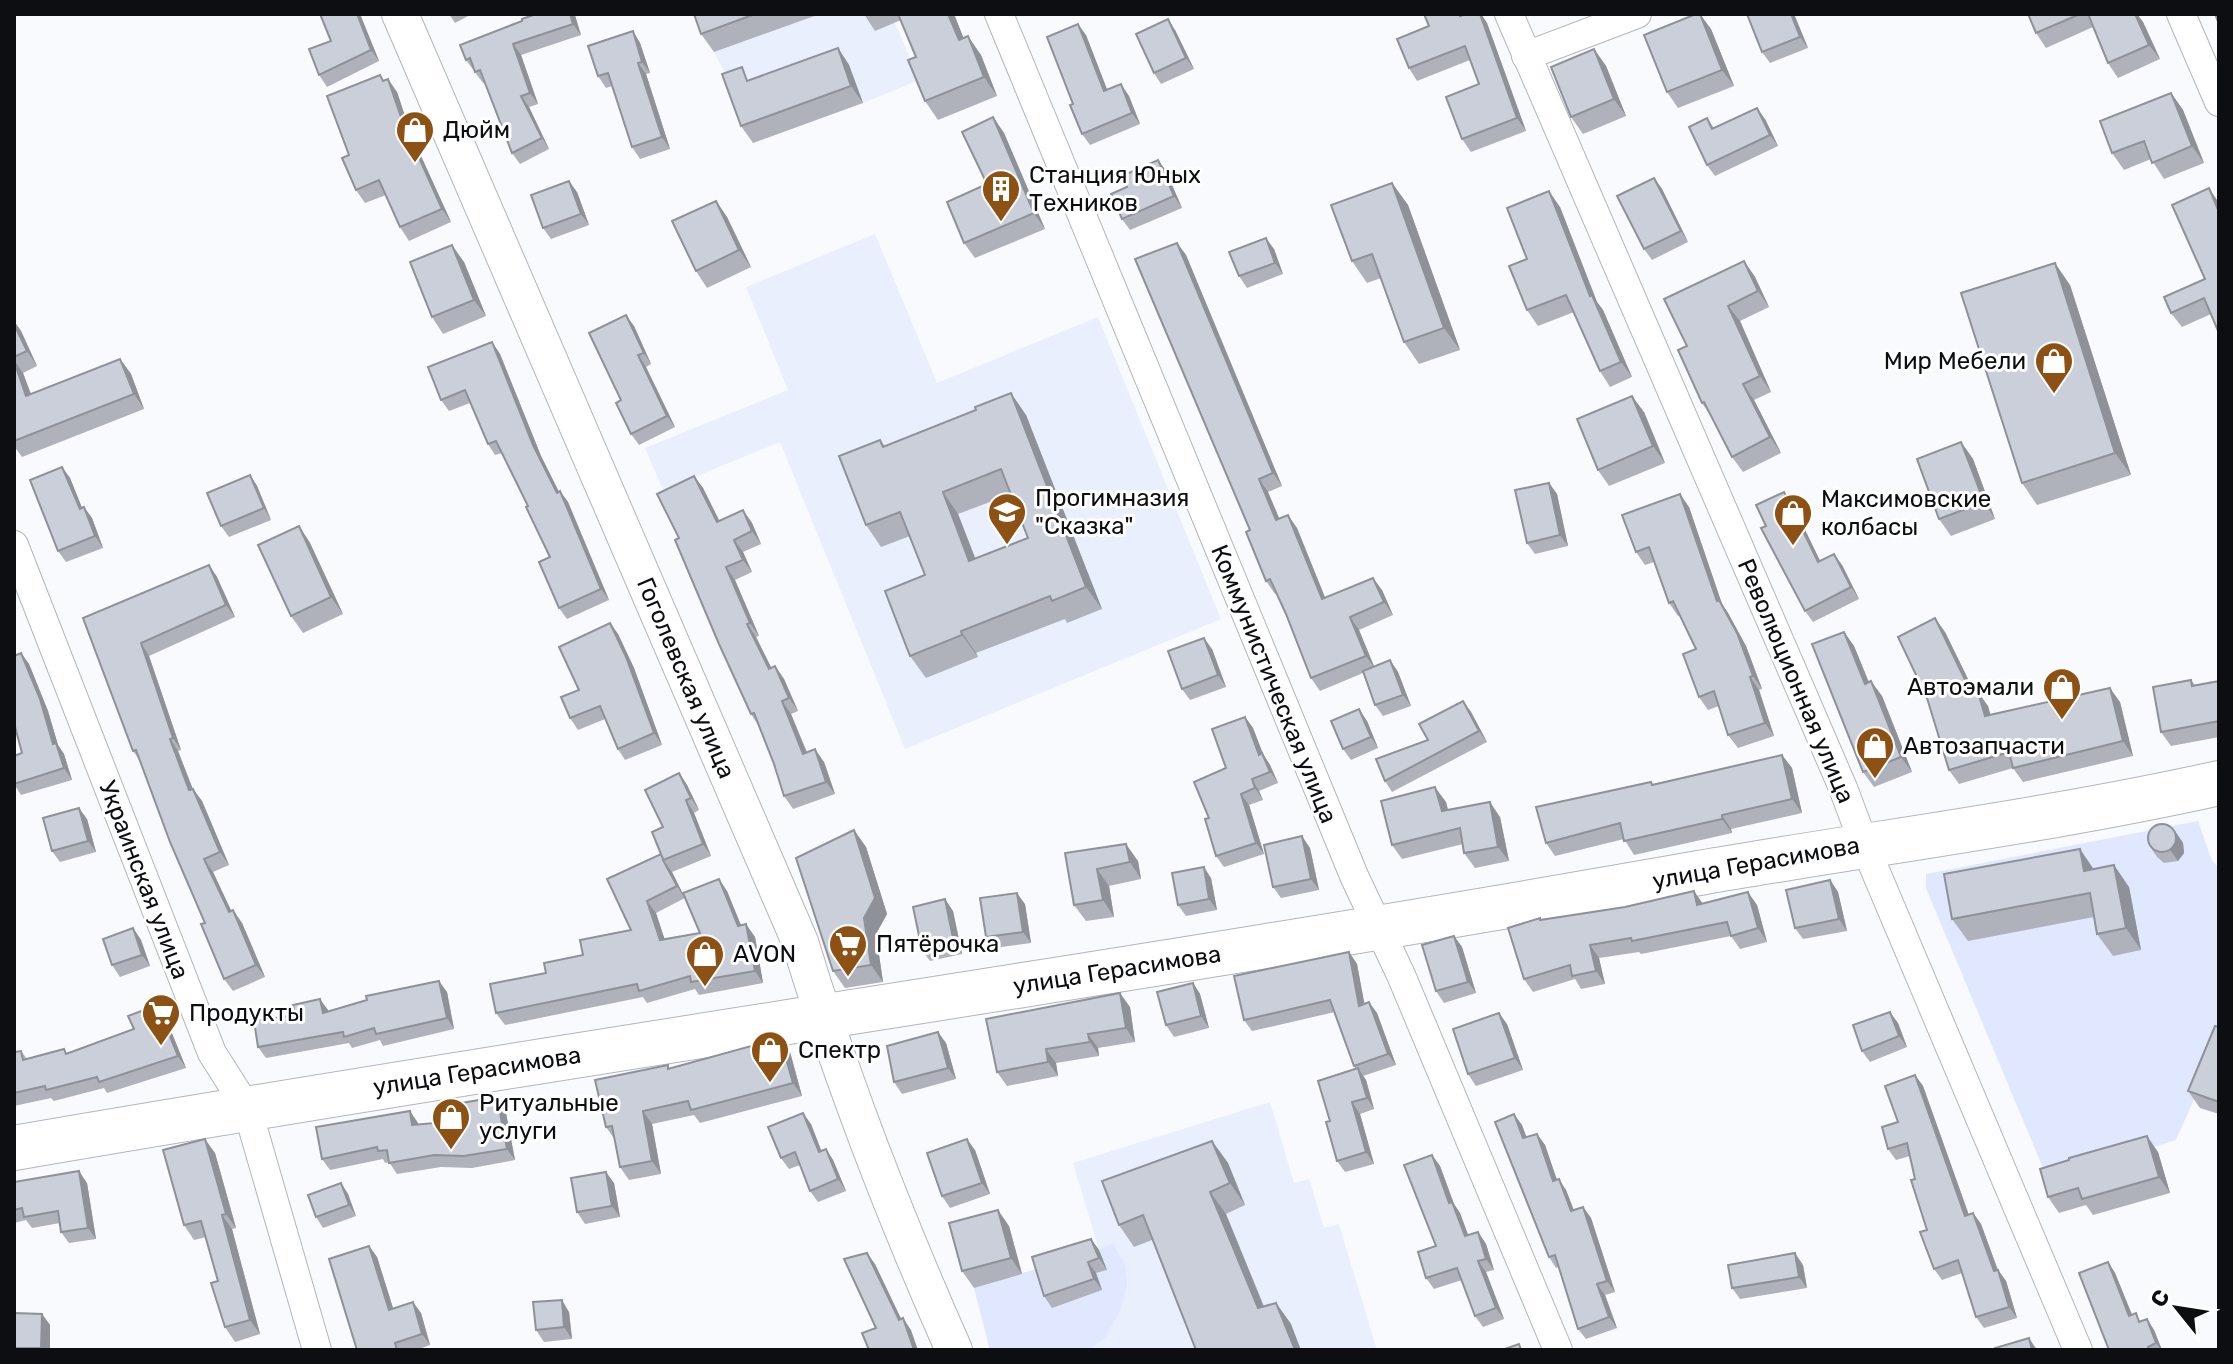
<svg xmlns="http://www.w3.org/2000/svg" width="2233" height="1364" viewBox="0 0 2233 1364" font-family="Rubik,sans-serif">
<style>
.built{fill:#eaeffd}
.green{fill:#e0e8ff}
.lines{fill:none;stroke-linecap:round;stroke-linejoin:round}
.minor-casing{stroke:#b1b5be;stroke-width:30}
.tertiary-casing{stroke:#b1b5be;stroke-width:38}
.primary-casing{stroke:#b1b5be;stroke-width:46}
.minor{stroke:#fff;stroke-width:28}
.tertiary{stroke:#fff;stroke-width:36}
.primary{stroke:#fff;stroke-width:44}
.wall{fill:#afb2bb;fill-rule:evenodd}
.shaded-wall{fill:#8e9198}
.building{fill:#cbcfd9;stroke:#8e9198;stroke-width:2;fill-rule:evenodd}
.labels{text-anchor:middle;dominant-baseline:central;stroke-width:6;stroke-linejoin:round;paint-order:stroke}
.poi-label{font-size:24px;fill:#0c0e11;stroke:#fff;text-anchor:start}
.street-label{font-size:24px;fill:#0c0e11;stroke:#fff}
</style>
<rect width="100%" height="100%" fill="#f8fafe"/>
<!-- built -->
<g class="built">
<path d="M700,14h169l26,9 15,35 56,-23 15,20 -118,48 -110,40 -19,-52 -20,-39z"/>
<path d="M875,234l62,149 161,-66 123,302 -316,130 -125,-307 -117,48 -18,-42 143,-58 -42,-103z"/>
<path d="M1270,1102l24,81 15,-4 15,49 15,-4 38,126h-387l-16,-62 125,-38 -26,-87z"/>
</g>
<!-- green -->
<g class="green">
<path d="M2198,821l14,40 7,6v176l-43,97 -128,40 -122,-292v-14z"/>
<path d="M1113,1243l12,22 2,19 -7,27 -16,28 -15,11h-99l-16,-62 75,-23 3,42 49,-17 -5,-17 10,-3 -7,-20z"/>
</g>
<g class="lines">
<defs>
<g id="minor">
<path d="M999,14l356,864 46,97 157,375"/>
<path d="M1509,14l334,774 21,56 214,506"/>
<path d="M2181,14l38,88"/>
<path d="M1526,56l111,-42"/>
<path d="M14,545l198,508 35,55 70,242"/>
</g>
<path id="tertiary" d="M400,14l400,928c42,139 95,275 154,408"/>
<path id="primary" d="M14,1148c561,-97 1125,-176 1685,-275 173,-30 349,-52 520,-90"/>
</defs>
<!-- minor casing -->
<use href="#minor" class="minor-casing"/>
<!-- tertiary casing -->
<use href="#tertiary" class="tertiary-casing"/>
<!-- primary casing -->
<use href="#primary" class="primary-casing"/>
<!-- minor -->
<use href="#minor" class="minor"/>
<!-- tertiary -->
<use href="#tertiary" class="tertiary"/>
<!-- primary -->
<use href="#primary" class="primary"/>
</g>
<!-- wall -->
<g class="wall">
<path d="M360,14l19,47 -52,26 -8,-12z"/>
<path d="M449,14h23l-17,9z"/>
<path d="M536,14h38l7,21 -60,20 17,49 -9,3 20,42 -29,15 -8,-11 -27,-70h-2l-17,-23 56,-39z"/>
<path d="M694,14h126l-106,38 -13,-18z"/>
<path d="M864,14h90l9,24 18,17 16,41 -59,24 -13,-19 -9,-44 -15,-37 -26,11z"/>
<path d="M1424,14h57l6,9 39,108 -55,21 -9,-13 17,-55 -9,-24 -53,21 -8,-13 20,-42z"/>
<path d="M1747,14h47l14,34 -38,15 -8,-11z"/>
<path d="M2028,14h109l6,8 17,37 -42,19 -10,-15 -15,-36 -47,21 -10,-15z"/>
<path d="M1711,29l23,57 -56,22 -11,-16z"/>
<path d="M1175,30l19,39 -33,15 -7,-11z"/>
<path d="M633,31l7,12 10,30 -4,1 24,75 -30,10 -8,-12 -20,-61 -6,2 -8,-12z"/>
<path d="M1086,35l21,55 22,6 11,28 -50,21 -8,-11 -9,-30z"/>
<path d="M838,48l11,17 14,38 -110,40 -12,-17 10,-47z"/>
<path d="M1594,49l12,17 20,50 -43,18 -12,-17z"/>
<path d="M384,80l13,12 14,42 40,88 -42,19 -9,-14 -14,-32 -21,8 -9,-13 -7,-35z"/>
<path d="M2171,93l12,17 21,53 -40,16 -13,-20 -27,11 -12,-17z"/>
<path d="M993,117l11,16 41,96 -70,29 -11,-15 23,-59z"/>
<path d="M1707,118l7,10 51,-9 13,27 -63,30 -8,-11z"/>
<path d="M1158,160l8,11 16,37 -52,22 -8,-11 5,-32z"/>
<path d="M1654,178l8,11 26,53 -36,18 -8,-11z"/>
<path d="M1392,183l16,22 52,145 -41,14 -15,-22 -23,-64 -14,5 -15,-22z"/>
<path d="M2209,188l2,126 -29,13 -11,-14 34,-34z"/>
<path d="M577,192l12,33 -38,14 -8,-11z"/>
<path d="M716,201l11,16 24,50 -44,21 -11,-17z"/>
<path d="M1560,207l37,95 6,8 29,67 -22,10 -10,-16 -26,-59 -36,14 -11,-16v-51z"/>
<path d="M1177,243l9,12 96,231 -14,6 11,26 18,10 28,70 57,-8 11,25 -34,15 15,36 16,-6 8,12 13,34 -28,10 -8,-11 -12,-32 -43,18 -9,-13 -25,-64 -9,-21 -2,1 -9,-13 -16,-51z"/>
<path d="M1274,249l9,25 -36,14 -8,-12z"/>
<path d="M1744,261l11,16 14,30 -29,14 31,71 -17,8 27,53 -38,19 -11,-15 -19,-38 -11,-16 -15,-57z"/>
<path d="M464,262l22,54 -43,18 -11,-17z"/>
<path d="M2070,285l61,190 -94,30 -15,-22z"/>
<path d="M14,321l7,10 16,35 -14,7 8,21 89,-35 11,15 13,35 -122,48 -8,-11z"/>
<path d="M634,326l17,38 -5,3 29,60 -36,18 -8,-11 -10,-34z"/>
<path d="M492,342l8,12 41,102 18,36 9,10 41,98 -42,19 -8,-11 -9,-51 -22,-51 -26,-53 -7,2 -7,-11 -18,-41 -21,8 -8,-11z"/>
<path d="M1644,412l21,51 -56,23 -11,-16z"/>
<path d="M1026,415l76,194 -35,14 -2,-4 -89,34 2,4 -52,21 -16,-22 15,-81 -15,-39 -29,11 -15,-22 14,-85 5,6zM1011,494l17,44 -53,21 -17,-45z"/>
<path d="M1961,442l12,17 22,60 -44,17 -12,-17z"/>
<path d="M62,467l8,11 12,30 10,10 11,30 -37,14 -8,-11z"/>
<path d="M250,475l7,11 14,34 -42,17 -8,-11z"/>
<path d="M694,476l9,12 16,33 24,-11 9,13 9,21 -18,8 9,20 -17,8 24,56 -3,1 15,31 4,-2 9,13 14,32 -7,3 16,38 17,10 11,32 -42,15 -9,-13 -10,-32 -16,-39 -7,-11 -72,-176z"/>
<path d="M1549,483l8,11 11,52 -33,8 -8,-11z"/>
<path d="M1784,492l8,11 28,58 22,4 17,34 -46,23 -8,-11 -39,-85z"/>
<path d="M1689,507l33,97 6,9 18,33 16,43 -3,1 15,46 -36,12 -10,-13 -9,-29 -11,4 -9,-13 -3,-48 -16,-34 -2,1 -9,-13 -15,-41 -9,3 -9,-13z"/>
<path d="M299,526l11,17 33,71 -40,19 -12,-17z"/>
<path d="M209,565l8,12 18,40 -86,39 32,94 -3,1 15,38 9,12 27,64 -16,7 18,39 11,12 23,54 -32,14 -9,-12 -19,-56 -64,-161 -8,-11 -50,-133z"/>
<path d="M610,623l8,11 16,34 28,77 -37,15 -7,-11 -13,-30 -27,11 -8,-12 9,-28z"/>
<path d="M1844,632l10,14 15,36 13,14 30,76 -38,15 -11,-15z"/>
<path d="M1945,632l30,61 13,13 2,9 130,-13 13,54 -110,26 -10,-14 -54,16 -10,-14z"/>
<path d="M1212,649l14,38 -36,13 -8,-11z"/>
<path d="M21,653l8,11 19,47 10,34 6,9 8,26 -51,15 -7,-11v-28l8,-3z"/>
<path d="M2191,680l4,5 24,-4v56l-48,9 -10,-14z"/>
<path d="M1463,701l8,11 16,30 -95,50 -7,-11 43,-41z"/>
<path d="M1245,717l8,11 10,26 7,11 8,18 -19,8 4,9 -14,5 15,49 -40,13 -8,-11 -7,-38z"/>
<path d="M1367,721l11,27 -27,12 -8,-11z"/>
<path d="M1782,755l10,13 10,45 -71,16 1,4 -98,22 -10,-16 -69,17 -9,-13 107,-59z"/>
<path d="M679,773l8,12 12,25 -5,3 17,43 -39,16 13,26 -29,15 8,26 36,-6 27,-42 14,34 14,12 8,46 -64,12 -4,-6 -48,14 -4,-6 -138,28 -9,-12 50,-40 85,-43 31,-74 1,-29z"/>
<path d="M1446,802l2,8 52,7 9,44 -34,7 -11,-15 -1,-9 -61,15 -10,-14z"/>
<path d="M87,819l9,33 -36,10 -8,-11z"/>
<path d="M854,830l12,17 21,67 -11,20 7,48 -38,6 -12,-17z"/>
<path d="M2175,831l8,12 1,10 -6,8 -14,2 -7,-6 -8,-12z"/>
<path d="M1310,848l9,42 -38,8 -8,-11z"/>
<path d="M1065,853l73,8 3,18 -32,7 5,31 -28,4 -12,-16z"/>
<path d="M2094,869l35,18 12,63 -28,6 -16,-22 -3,-17 -126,24 -16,-22z"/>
<path d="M1211,878l6,32 -31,6 -8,-11z"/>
<path d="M1830,880l8,12 9,39 -44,8 -8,-11z"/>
<path d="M1025,904l6,39 -37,5 -8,-11z"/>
<path d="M1702,904l55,1 10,37 -27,7 -9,-13 -90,18 -2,-2 -40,6 6,26 -24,5 -6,-10 -42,13 -9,-13 17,-59z"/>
<path d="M953,911l9,43 -32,7 -8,-11z"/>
<path d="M133,928l8,12 9,26 -30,11 -8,-12z"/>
<path d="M1454,936l8,11 14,46 -32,10 -8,-12z"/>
<path d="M1349,952l8,12 7,40 13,9 19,52 -33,11 3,4 8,29 -14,5 14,50 -29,8 -8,-11 -7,-40 26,-52 -2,-3 -19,-54 -83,19 -8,-11z"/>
<path d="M1193,983l7,11 9,34 -35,9 -8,-12z"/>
<path d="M447,992l7,37 -71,17 -3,-6 -28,8 -3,-5 -83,15 -8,-11 37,-32 33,-5v2z"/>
<path d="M1130,1007l5,35 -37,6 1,8 -43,7 2,13 -51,10 -10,-14z"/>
<path d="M165,1016l21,52 -79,25 -3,-5 -50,13 -3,-3 -37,8v-54l7,-1 6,8 37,-10 3,4 67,-24z"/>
<path d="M1898,1023l9,24 -37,15 -8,-11z"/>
<path d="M1507,1024l16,46 -47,16 -8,-12z"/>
<path d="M2219,1027v87l-19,-6 -12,-17z"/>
<path d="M780,1038l10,14 12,44 -102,27 -6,-8 -42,9 9,50 -32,6 -9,-13 -5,-27 -9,-13 64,-58z"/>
<path d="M946,1043l10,36 -54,15 -8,-12z"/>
<path d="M1915,1075l8,11 46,129 4,-2 8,11 17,46 8,11 11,37 -33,10 -8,-11 -14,-44 -20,7 -8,-11 -7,-39 -17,-74 -14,4 -8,-11z"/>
<path d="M497,1097l8,11 10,52 -43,8 -31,-1 -44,7 -8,-12 -4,1 -2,-4 -53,11 -8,-11 88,-48 8,14 40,-4z"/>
<path d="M811,1124l10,26 5,-1 7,11 13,31 -28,11 -8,-11 -10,-26 -11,4 -8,-11z"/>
<path d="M1522,1125l4,12 11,-3 8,11 12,35 9,10 8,20 9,-3 8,11 24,74 -10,3 12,33 -31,11 -8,-10 -19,-62 -3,1 -7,-11z"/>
<path d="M1212,1141l16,22 17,42 -19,9 38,92 12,-3 15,21 -139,-84 -18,7 -15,-22z"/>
<path d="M975,1150l15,44 -40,14 -8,-12z"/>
<path d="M2158,1152l12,41 -77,22 -7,-10 -27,8 -11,-16z"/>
<path d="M215,1153l21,75 -4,1 28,105 -25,8 -10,-15 -7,-46 -12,-44 -12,3 -10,-15z"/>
<path d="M1432,1155l8,11 14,38 6,9 8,22 10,-3 8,12 8,26 -8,2 18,47 -21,8 -8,-11 -13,-36 -28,9 -8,-11 10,-32z"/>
<path d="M14,1182l73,1 9,56 -27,4 -8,-11 -1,-9 -28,5 -6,-8 -12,3z"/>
<path d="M341,1183l7,11 8,22 -33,12 -7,-11z"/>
<path d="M614,1183l6,34 -35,7 -8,-12z"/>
<path d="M1009,1226l13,48 -48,14 -12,-17z"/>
<path d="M1091,1239l8,11 8,20 -11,3 6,17 -50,18 -8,-12z"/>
<path d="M369,1246l8,11 16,51 28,5 9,32 -14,5h-59z"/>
<path d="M2108,1262l7,11 17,42 9,6 6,-2 7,11 8,20h-53z"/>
<path d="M1803,1265l4,23 -67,11 -8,-11z"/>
<path d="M569,1312l3,27 -28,3 -8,-12z"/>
<path d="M14,1313l28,1 8,11v25h-36z"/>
</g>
<!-- shaded-wall -->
<g class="shaded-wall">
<path d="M357,14h3l19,47 -8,-11z"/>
<path d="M570,14l5,1 6,20 -8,-11z"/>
<path d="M948,14h6l18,45 -13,-19z"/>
<path d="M1480,14h1l6,9 39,108 -9,-13z"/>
<path d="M1700,14l11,15 23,57 -12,-16z"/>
<path d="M1791,14h3l14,34 -8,-11z"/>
<path d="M2133,14h4l6,8 17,37 -11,-14z"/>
<path d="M1168,19l7,11 19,39 -8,-11z"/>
<path d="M1078,24l8,11 26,67 -8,-11z"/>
<path d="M633,31l7,12 10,30 -8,-11z"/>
<path d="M968,36l13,19 16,41 -13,-19z"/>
<path d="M513,44l8,11 17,49 -8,-11z"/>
<path d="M838,48l11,17 14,38 -12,-17z"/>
<path d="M1594,49l12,17 20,50 -12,-17z"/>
<path d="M638,63l8,11 24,75 -8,-12z"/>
<path d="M388,79l9,13 14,42 40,88 -9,-13 -40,-89z"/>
<path d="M1121,84l8,12 11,28 -8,-11z"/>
<path d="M2171,93l12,17 21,53 -12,-17z"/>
<path d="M521,96l8,11 20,42 -7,-11z"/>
<path d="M1757,108l8,11 13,27 -8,-11z"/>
<path d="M993,117l11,16 41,96 -11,-16z"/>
<path d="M1158,160l8,11 16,37 -8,-12z"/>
<path d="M1654,178l8,11 26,53 -7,-11z"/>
<path d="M569,181l8,11 12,33 -8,-11z"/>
<path d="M1392,183l16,22 52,145 -16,-22z"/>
<path d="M2209,188l10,15v9z"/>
<path d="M1549,191l11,16 37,95 6,8 29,67 -11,-15 -31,-66z"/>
<path d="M716,201l11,16 24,50 -12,-17z"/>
<path d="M1266,238l8,11 9,25 -8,-11z"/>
<path d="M1177,243l9,12 96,231 -9,-13z"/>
<path d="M452,245l12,17 22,54 -12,-16z"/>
<path d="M1744,261l11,16 14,30 -11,-16z"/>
<path d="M2055,263l15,22 61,190 -16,-22z"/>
<path d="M1728,306l12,15 31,71 -11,-16z"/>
<path d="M626,315l8,11 17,38 -7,-11z"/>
<path d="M14,321l7,10 16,35 -10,-15z"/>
<path d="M492,342l8,12 41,102 24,48 -8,-11 -24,-48z"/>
<path d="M638,355l8,12 29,60 -8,-11z"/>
<path d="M120,359l11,15 13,35 -10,-15z"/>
<path d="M14,360l9,13 14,38 -11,-15z"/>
<path d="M1743,384l11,16 27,53 -11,-16z"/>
<path d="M1011,393l15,22 76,194 -16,-22z"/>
<path d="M1632,396l12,16 21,51 -12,-17z"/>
<path d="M1961,442l12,17 22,60 -11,-17z"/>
<path d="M62,467l8,11 17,42 -7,-11z"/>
<path d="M250,475l7,11 14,34 -7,-12z"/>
<path d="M694,476l9,12 23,46 -9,-12z"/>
<path d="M1259,479l9,13 17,40 -9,-12z"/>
<path d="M1549,483l8,11 11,52 -8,-11z"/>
<path d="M560,491l8,11 41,98 -8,-11z"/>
<path d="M943,492l15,22 27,69 -16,-22z"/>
<path d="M1784,492l8,11 34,70 -8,-11z"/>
<path d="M1680,494l9,13 33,97 6,9 18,33 16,43 -9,-13 -36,-75z"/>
<path d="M84,507l8,11 11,30 -8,-12z"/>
<path d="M743,510l9,13 9,21 -9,-13z"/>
<path d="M1288,515l9,13 34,84 -9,-13z"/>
<path d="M299,526l11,17 33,71 -12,-17z"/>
<path d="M734,540l9,12 9,20 -9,-12z"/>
<path d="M1834,554l8,11 17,34 -8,-12z"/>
<path d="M209,565l8,12 18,40 -9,-12z"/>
<path d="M726,567l9,13 24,56 -9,-13z"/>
<path d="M1373,578l9,12 11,25 -9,-13z"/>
<path d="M1350,617l9,13 16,39 -9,-13z"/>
<path d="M1935,618l10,14 37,76 -10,-14z"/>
<path d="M610,623l8,11 16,34 28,77 -8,-12z"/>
<path d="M747,624l9,13 22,44 -9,-12z"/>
<path d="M961,631l15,22 2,4 -16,-22z"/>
<path d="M1844,632l10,14 21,52 -10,-14z"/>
<path d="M1204,638l8,11 14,38 -8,-12z"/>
<path d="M141,643l8,13 32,94 -8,-12z"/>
<path d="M21,653l8,11 19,47 10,34 6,9 8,26 -8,-12 -11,-24z"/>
<path d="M1390,660l8,12 13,34 -8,-11z"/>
<path d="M775,666l9,13 14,32 -9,-13z"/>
<path d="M1750,677l9,13 15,46 -9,-13z"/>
<path d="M1871,681l11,15 30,76 -11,-15z"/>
<path d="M2110,688l10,14 13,54 -10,-15z"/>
<path d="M1978,692l10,14 7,24 -10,-14z"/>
<path d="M782,701l9,13 21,52 -9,-12z"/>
<path d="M1463,701l8,11 16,30 -8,-11z"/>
<path d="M1359,709l8,12 11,27 -7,-11z"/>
<path d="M1245,717l8,11 10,26 7,11 8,18 -19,-28z"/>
<path d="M170,739l8,12 20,52 -9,-13z"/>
<path d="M815,749l9,13 11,32 -9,-12z"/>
<path d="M1782,755l10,13 10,45 -10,-14z"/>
<path d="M679,773l8,12 12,25 -8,-12z"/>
<path d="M1252,779l7,12 4,9 -8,-12z"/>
<path d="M1435,787l11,15 6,24 -10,-15z"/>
<path d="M193,789l9,12 27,64 -9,-13z"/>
<path d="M1241,794l8,11 15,49 -8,-11z"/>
<path d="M686,800l8,13 17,43 -8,-12z"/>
<path d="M1490,802l10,15 9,44 -11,-14z"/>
<path d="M79,808l8,11 9,33 -8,-11z"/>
<path d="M1722,815l9,14 1,4 -10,-14z"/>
<path d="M854,830l12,17 21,67 -11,20 7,48 -12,-17z"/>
<path d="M2175,831l8,12 1,10 -6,8 -8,-11z"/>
<path d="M1302,836l8,12 9,42 -8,-11z"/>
<path d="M1126,844l12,17 3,18 -11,-17z"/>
<path d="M2080,849l15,22h-11z"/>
<path d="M204,859l9,13 25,53 -9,-13z"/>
<path d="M663,860l9,12 13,26 -8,-12z"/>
<path d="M2114,865l15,22 12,63 -15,-22z"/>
<path d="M1204,867l7,11 6,32 -8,-11z"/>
<path d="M1097,869l12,17 5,31 -11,-17z"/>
<path d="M719,879l8,12 19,47 -8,-12z"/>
<path d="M1830,880l8,12 9,39 -8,-12z"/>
<path d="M1694,891l9,13 -6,1z"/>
<path d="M1748,892l9,13 10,37 -9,-14z"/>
<path d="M1017,893l8,11 6,39 -8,-11z"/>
<path d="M945,899l8,12 9,43 -8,-11z"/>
<path d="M647,901l9,12 13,39 -9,-12z"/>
<path d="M233,910l9,13 23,54 -9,-12z"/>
<path d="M746,924l9,13 8,46 -8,-12z"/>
<path d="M133,928l8,12 9,26 -8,-11z"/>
<path d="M1454,936l8,11 14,46 -8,-11z"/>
<path d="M1590,945l9,13 6,26 -9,-13z"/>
<path d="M1349,952l8,12 10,53 -8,-11z"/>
<path d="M439,981l8,11 7,37 -7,-11z"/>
<path d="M1193,983l7,11 9,34 -8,-12z"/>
<path d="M1120,993l10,14 5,35 -9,-14z"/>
<path d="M320,999l8,11 3,15 -8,-12z"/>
<path d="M1369,1002l8,11 19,52 -8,-11z"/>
<path d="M157,1005l8,11 21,52 -8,-12z"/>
<path d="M1890,1012l8,11 9,24 -8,-11z"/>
<path d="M1499,1013l8,11 16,46 -8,-12z"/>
<path d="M938,1032l8,11 10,36 -8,-11z"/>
<path d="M1088,1034l10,14 1,8 -9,-14z"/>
<path d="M780,1038l10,14 12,44 -9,-13z"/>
<path d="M1046,1049l10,14 2,13 -10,-14z"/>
<path d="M1358,1068l8,12 8,29 -7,-11z"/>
<path d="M1915,1075l8,11 50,141 -8,-11z"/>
<path d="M497,1097l8,11 10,52 -8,-11z"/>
<path d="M1352,1102l8,12 14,50 -8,-12z"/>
<path d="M410,1111l8,12 2,13 -8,-11z"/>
<path d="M643,1111l9,13 9,50 -9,-13z"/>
<path d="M803,1113l8,11 15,39 -7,-11z"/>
<path d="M1514,1114l8,11 9,24 -8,-11z"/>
<path d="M1537,1134l8,11 16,47 -8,-11z"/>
<path d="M2147,1136l11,16 12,41 -11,-16z"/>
<path d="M205,1139l10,14 21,75 -10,-14z"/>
<path d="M967,1139l8,11 15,44 -8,-11z"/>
<path d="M1212,1141l16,22 17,42 -15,-22z"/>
<path d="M826,1149l7,11 13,31 -8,-12z"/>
<path d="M1432,1155l8,11 14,38 6,9 13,35 -8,-12 -16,-33z"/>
<path d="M79,1171l8,12 9,56 -8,-11z"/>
<path d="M606,1172l8,11 6,34 -8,-11z"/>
<path d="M1559,1179l7,11 12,32 -7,-11z"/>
<path d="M341,1183l7,11 8,22 -7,-11z"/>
<path d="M1210,1192l16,22 47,116 -15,-22z"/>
<path d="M1583,1207l8,11 24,74 -8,-11z"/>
<path d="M998,1210l11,16 13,48 -11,-16z"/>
<path d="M1973,1213l8,11 20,55 -3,-9 8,11 11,37 -8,-11 -15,-36z"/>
<path d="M222,1215l10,14 28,105 -10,-14z"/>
<path d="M1478,1232l8,12 8,26 -8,-11z"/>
<path d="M1091,1239l8,11 8,20 -8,-12z"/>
<path d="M369,1246l8,11 20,64 -8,-11z"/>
<path d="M867,1253l8,11 32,67 -8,-11z"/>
<path d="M1795,1253l8,12 4,23 -8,-11z"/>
<path d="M1478,1261l8,11 18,47 -8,-11z"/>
<path d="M1088,1262l8,11 6,17 -8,-11z"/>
<path d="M2108,1262l7,11 22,54 -8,-11z"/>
<path d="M1597,1284l8,11 12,33 -8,-11z"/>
<path d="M562,1300l7,12 3,27 -8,-12z"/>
<path d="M413,1302l8,11 9,32 -8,-11z"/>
<path d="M1276,1303l15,21 10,26h-6z"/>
<path d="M42,1314l8,11v25h-7l-2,-2z"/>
<path d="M903,1318l8,12 7,20h-4z"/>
<path d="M2147,1319l7,11 8,20h-1l-5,-7z"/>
<path d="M2029,1338l8,12h-5z"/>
</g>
<!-- building -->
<g class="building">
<path d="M320,14h37l14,36 -52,25 -10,-26 22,-8z"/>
<path d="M536,14h34l3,10 -60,20 17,49 -9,3 21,42 -30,15 -32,-83 -5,2 -5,-14 -4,2 -6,-15 62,-24v-2z"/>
<path d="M694,14h61l-54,20z"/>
<path d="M898,14h50l11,26 9,-4 16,41 -59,24 -17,-41 8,-3z"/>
<path d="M1424,14h36v2l6,-2h14l37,104 -55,21 -16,-42 33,-13 -14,-38 -56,22 -12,-29 32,-13z"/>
<path d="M1696,14h4l22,56 -55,22 -23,-57z"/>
<path d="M1747,14h44l9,23 -38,15z"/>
<path d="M2028,14h52l-44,19z"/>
<path d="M2088,14h47l14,31 -41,18z"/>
<path d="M2215,14h4v10z"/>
<path d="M1168,19l18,39 -32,15 -18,-39z"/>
<path d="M1078,24l26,67 17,-7 11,29 -50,21 -12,-29 3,-1 -26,-67z"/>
<path d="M633,31l9,31 -4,1 24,74 -30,10 -24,-74 -10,3 -10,-30z"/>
<path d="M838,48l13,38 -110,40 -19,-52 20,-7 5,14z"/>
<path d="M1594,49l20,50 -43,18 -20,-50z"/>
<path d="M380,75l3,6 5,-2 14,41 40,89 -42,18 -21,-47 -23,10 -14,-32 7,-3 -22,-59z"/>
<path d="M2171,93l21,53 -40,17 -8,-22 -32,12 -12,-32z"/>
<path d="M1757,108l13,27 -63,30 -18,-38 18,-9 5,11z"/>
<path d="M993,117l41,96 -70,30 -17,-41 40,-18 -25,-52z"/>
<path d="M1158,160l16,36 -52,23 -11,-25 16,-7 -5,-11z"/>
<path d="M1654,178l27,53 -37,18 -27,-53z"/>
<path d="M569,181l12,33 -38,14 -12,-33z"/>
<path d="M1392,183l52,145 -40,14 -32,-88 -20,7 -21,-56z"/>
<path d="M2209,188l10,24v121l-15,-35 -33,15 -7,-16 41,-18 -33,-74z"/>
<path d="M1549,191l41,105 2,-1 29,67 -21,9 -34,-76 -39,15 -18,-44 18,-7 -20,-51z"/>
<path d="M716,201l23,49 -43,21 -24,-50z"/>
<path d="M1266,238l9,25 -36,13 -10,-24z"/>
<path d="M1177,243l96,230 -14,6 17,41 12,-5 34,84 51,-21 11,24 -34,15 16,39 -55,22 -25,-64 -16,-35 -4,2 -20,-49 4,-2 -115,-271z"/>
<path d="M452,245l22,55 -42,17 -22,-55z"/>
<path d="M1744,261l14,30 -30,15 32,70 -17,8 27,53 -38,20 -28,-55 -2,1 -24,-53 9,-4 -23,-47z"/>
<path d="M2055,263l60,190 -93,30 -61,-190z"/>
<path d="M626,315l18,38 -6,2 29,61 -36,18 -15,-31 5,-3 -32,-67z"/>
<path d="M14,324l13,27 -13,6z"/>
<path d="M492,342l41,103 24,48 3,-2 41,98 -42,19 -20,-46 11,-5 -24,-50 2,-1 -32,-65 -8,3 -23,-54 -24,10 -13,-33z"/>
<path d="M120,359l14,35 -120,47v-80l12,35z"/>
<path d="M1011,393l75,194 -34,14 -2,-5 -89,35 1,4 -52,21 -25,-65 40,-16 -25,-63 -34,13 -27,-69 41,-16 3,7 93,-37 -1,-3zM1001,469l27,69 -59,23 -26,-69z"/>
<path d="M1632,396l21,50 -55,24 -21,-51z"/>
<path d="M1961,442l23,60 -45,17 -22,-60z"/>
<path d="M62,467l18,42 4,-2 11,29 -37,15 -28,-71z"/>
<path d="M250,475l14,33 -43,18 -14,-33z"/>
<path d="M694,476l23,46 26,-12 9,21 -18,9 9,20 -17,7 24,56 -3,1 22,45 6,-3 14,32 -7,3 21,53 12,-5 11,33 -42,14 -10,-32 -20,-51 -3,1 -32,-70 -44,-104 4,-2 -22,-44z"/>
<path d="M1549,483l11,52 -33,8 -12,-53z"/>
<path d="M1784,492l34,70 16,-8 17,33 -46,24 -44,-83 5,-2 -10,-21z"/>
<path d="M1680,494l37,107 2,-1 18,33 16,43 -3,1 15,46 -37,12 -14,-44 -15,6 -16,-43 13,-5 -23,-48 -4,2 -20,-56 -13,5 -14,-37z"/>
<path d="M299,526l32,71 -40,19 -33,-71z"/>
<path d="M209,565l17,40 -85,38 32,95 -3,1 19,51 4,-1 27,63 -16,7 25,53 4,-2 23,55 -32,14 -23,-55 4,-1 -35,-81 -34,-92 -3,1 -50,-133z"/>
<path d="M1935,618l37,76 6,-2 7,24 125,-28 13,53 -110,27 -4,-16 -60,18 -22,-72 -29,-61z"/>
<path d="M610,623l16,34 28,76 -36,16 -18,-43 -30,12 -9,-21 18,-7 -20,-43z"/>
<path d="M1844,632l21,52 6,-3 30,76 -38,15 -51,-128z"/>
<path d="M1204,638l14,37 -36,14 -14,-38z"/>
<path d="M21,653l19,46 13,45 3,-1 8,25 -50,16v-28l8,-3 -8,-30v-67z"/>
<path d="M1390,660l13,35 -28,10 -12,-34z"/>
<path d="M2191,680l1,6 27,-5v40l-58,11 -8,-45z"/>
<path d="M1463,701l16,30 -94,50 -9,-22 52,-19 -9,-16z"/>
<path d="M1359,709l12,28 -28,12 -12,-28z"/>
<path d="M1245,717l14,38 3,-2 8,19 -18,7 3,9 -14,6 15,49 -40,13 -11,-37 4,-1 -15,-36 32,-14 -14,-39z"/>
<path d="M1782,755l10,44 -70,16v4l-98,22 -4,-18 -74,20 -10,-36 115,-25 1,3z"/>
<path d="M679,773l12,25 -5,2 17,44 -40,16 14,26 -30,15 13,39 40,-7 -17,-40 36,-14 19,47 8,-2 9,47 -64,11 -1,-6 -51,15 -2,-7 -141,29 -6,-29 56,-11 -2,-10 39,-8 -3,-15 51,-10 -24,-51 54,-25 2,5 -11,-27 11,-5 -18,-37z"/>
<path d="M1435,787l7,24 48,-9 8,45 -34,6 -4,-25 -68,17 -11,-44z"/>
<path d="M79,808l9,33 -36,10 -9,-33z"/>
<circle cx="2162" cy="838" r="14"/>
<path d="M854,830l21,68 -11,20 7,47 -38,6 -37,-113z"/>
<path d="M1302,836l9,43 -38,8 -9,-42z"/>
<path d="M1126,844l4,18 -33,7 6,31 -29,5 -9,-52z"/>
<path d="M2080,849l4,22 30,-6 12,63 -29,6 -7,-41 -138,26 -8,-45z"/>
<path d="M1204,867l5,32 -31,6 -6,-32z"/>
<path d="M1830,880l9,39 -44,9 -9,-38z"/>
<path d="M1694,891l3,14 51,-13 10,36 -27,8 -4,-14 -95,19 -1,-3 -41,7 6,26 -24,5 -2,-11 -46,14 -16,-51 32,-10v2l85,-13z"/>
<path d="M1017,893l6,39 -37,5 -6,-39z"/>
<path d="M945,899l9,44 -32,7 -9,-43z"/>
<path d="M133,928l9,27 -30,10 -9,-26z"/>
<path d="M1454,936l14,46 -32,9 -14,-46z"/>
<path d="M1349,952l10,54 10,-4 19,52 -34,12 -24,-66 -86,20 -10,-44z"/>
<path d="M439,981l8,37 -71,16 -2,-6 -30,9 -1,-5 -85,15 -4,-26 41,-6 -2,-10 27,-6 3,14 44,-13 -1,-4z"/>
<path d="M1193,983l8,33 -35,9 -9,-33z"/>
<path d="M1120,993l6,35 -38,6 2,8 -44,7 2,13 -51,10 -11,-53z"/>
<path d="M157,1005l21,51 -79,26 -2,-5 -51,13 -1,-4 -31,7v-41l7,-1 2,9 41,-11 2,5 68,-25 -6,-13z"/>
<path d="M1890,1012l9,24 -37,15 -9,-26z"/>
<path d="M1499,1013l16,45 -47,16 -15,-45z"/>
<path d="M2215,1026l4,1v75l-31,-11z"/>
<path d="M938,1032l10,36 -54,14 -7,-36z"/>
<path d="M780,1038l13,45 -102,27 -3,-9 -45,10 9,50 -32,6 -8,-41 -6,1 -11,-47 73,-15v4z"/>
<path d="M1358,1068l9,30 -15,4 14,50 -29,9 -11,-39 4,-1 -12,-40z"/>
<path d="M1915,1075l50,141 8,-3 21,58 4,-1 11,37 -33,10 -18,-57 -24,9 -14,-37 7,-2 -16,-50 4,-1 -8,-36 -19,6 -6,-22 16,-5 -13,-36z"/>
<path d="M497,1097l10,52 -43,7 -30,-1 -45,8 -2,-13 -9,1 -1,-4 -55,12 -6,-32 94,-16 2,14 46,-4 -3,-17z"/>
<path d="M803,1113l16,39 7,-3 12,30 -28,12 -15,-39 -14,6 -13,-31z"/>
<path d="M1514,1114l9,24 14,-4 16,47 6,-2 12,32 12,-4 24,74 -10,3 12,33 -31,12 -23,-74 -6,2 -54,-135z"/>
<path d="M2147,1136l12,41 -77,22 -4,-11 -30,9 -8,-28 29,-9v-2z"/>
<path d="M205,1139l21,75 -4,1 28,105 -25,7 -14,-44 7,-2 -17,-60 -17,4 -21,-75z"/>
<path d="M967,1139l15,44 -40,13 -15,-43z"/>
<path d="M1212,1141l18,42 -20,9 48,116 18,-5 19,47h-99l-53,-135 -24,10 -17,-44z"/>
<path d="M1432,1155l17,48 3,-1 13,34 13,-4 8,27 -8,2 18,47 -21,8 -18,-48 -31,10 -8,-26 18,-6 -32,-81z"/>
<path d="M79,1171l9,57 -27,4 -3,-21 -34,6 -2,-9 -8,2v-28z"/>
<path d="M606,1172l6,34 -35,6 -6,-34z"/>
<path d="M341,1183l8,22 -33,12 -8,-22z"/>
<path d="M998,1210l13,48 -49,13 -13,-48z"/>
<path d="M1091,1239l8,19 -11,4 6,17 -50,17 -12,-39z"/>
<path d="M369,1246l20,64 24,-8 9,32 -27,9 2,7h-40l-28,-91z"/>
<path d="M867,1253l32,67 4,-2 11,32h-45l-7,-17 14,-5 -32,-69z"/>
<path d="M1795,1253l4,24 -67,11 -4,-23z"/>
<path d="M2108,1262l21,54 7,-3 3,9 8,-3 9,24 -8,4 1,3h-40l-30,-77z"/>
<path d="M562,1300l2,27 -28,3 -3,-28z"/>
<path d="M14,1313l28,1 -1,34h-27z"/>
<path d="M2029,1338l3,12h-36l-1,-2z"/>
<path d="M1519,1344l2,6h-19z"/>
</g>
<!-- icons -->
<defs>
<symbol id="shop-pin" viewBox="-11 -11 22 30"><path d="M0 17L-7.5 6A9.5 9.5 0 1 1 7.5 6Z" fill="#8e5114" stroke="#fff"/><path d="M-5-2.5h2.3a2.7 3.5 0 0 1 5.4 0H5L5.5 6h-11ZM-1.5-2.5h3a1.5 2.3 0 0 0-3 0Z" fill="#fff"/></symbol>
<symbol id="building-pin" viewBox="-11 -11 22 30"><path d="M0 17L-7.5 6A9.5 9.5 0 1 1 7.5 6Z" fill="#8e5114" stroke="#fff"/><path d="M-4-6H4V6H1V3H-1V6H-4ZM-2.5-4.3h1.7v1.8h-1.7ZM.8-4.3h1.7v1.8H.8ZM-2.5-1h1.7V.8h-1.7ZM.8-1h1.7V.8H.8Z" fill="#fff"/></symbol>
<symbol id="school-pin" viewBox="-11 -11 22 30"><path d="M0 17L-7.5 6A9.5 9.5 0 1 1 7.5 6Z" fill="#8e5114" stroke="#fff"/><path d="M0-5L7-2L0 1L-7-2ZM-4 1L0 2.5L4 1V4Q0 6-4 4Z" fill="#fff"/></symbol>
<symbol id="supermarket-pin" viewBox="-11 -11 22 30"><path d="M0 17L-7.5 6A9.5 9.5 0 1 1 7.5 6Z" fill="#8e5114" stroke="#fff"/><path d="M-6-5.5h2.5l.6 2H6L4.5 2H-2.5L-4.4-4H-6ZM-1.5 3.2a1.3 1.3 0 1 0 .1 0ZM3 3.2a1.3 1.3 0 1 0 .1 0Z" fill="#fff"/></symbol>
</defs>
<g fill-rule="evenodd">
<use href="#shop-pin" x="393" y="108" width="44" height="60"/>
<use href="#building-pin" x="979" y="167" width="44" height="60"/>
<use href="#shop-pin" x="2032" y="339" width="44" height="60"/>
<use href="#school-pin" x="985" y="490" width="44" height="60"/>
<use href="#shop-pin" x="1771" y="491" width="44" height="60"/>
<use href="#shop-pin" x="2040" y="665" width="44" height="60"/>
<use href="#shop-pin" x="1853" y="724" width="44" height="60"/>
<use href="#supermarket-pin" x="826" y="922" width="44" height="60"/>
<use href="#shop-pin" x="683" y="932" width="44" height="60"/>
<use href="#supermarket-pin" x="139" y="991" width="44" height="60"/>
<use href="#shop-pin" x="748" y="1028" width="44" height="60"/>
<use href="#shop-pin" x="429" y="1095" width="44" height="60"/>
</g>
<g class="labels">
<!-- poi labels -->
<g class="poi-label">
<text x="443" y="130">Дюйм</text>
<text x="1029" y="175">Станция Юных<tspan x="1029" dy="28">Техников</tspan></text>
<text x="2026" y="361" text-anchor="end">Мир Мебели</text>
<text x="1035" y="498">Прогимназия<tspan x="1035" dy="28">"Сказка"</tspan></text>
<text x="1821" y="499">Максимовские<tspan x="1821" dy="28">колбасы</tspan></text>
<text x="2034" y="687" text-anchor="end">Автоэмали</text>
<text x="1903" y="746">Автозапчасти</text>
<text x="876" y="944">Пятёрочка</text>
<text x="733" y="954">AVON</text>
<text x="189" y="1013">Продукты</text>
<text x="798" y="1050">Спектр</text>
<text x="479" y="1103">Ритуальные<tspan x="479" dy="28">услуги</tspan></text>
</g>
<!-- street labels -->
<g class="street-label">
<text transform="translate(686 678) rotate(67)">Гоголевская улица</text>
<text transform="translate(1796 681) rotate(67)">Революционная улица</text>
<text transform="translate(1274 684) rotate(68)">Коммунистическая улица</text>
<text transform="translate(1756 863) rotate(-10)">улица Герасимова</text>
<text transform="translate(144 880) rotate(69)">Украинская улица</text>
<text transform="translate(1117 970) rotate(-9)">улица Герасимова</text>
<text transform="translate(477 1071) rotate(-9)">улица Герасимова</text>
</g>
</g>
<!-- border -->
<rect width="2233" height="1364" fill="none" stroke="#0c0e11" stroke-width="32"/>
<!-- north arrow -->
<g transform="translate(2177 1308) rotate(300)" stroke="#ffffff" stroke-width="6" paint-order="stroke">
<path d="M0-6L14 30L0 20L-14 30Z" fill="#0c0e11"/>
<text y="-12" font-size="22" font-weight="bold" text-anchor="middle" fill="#0c0e11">С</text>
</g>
</svg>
